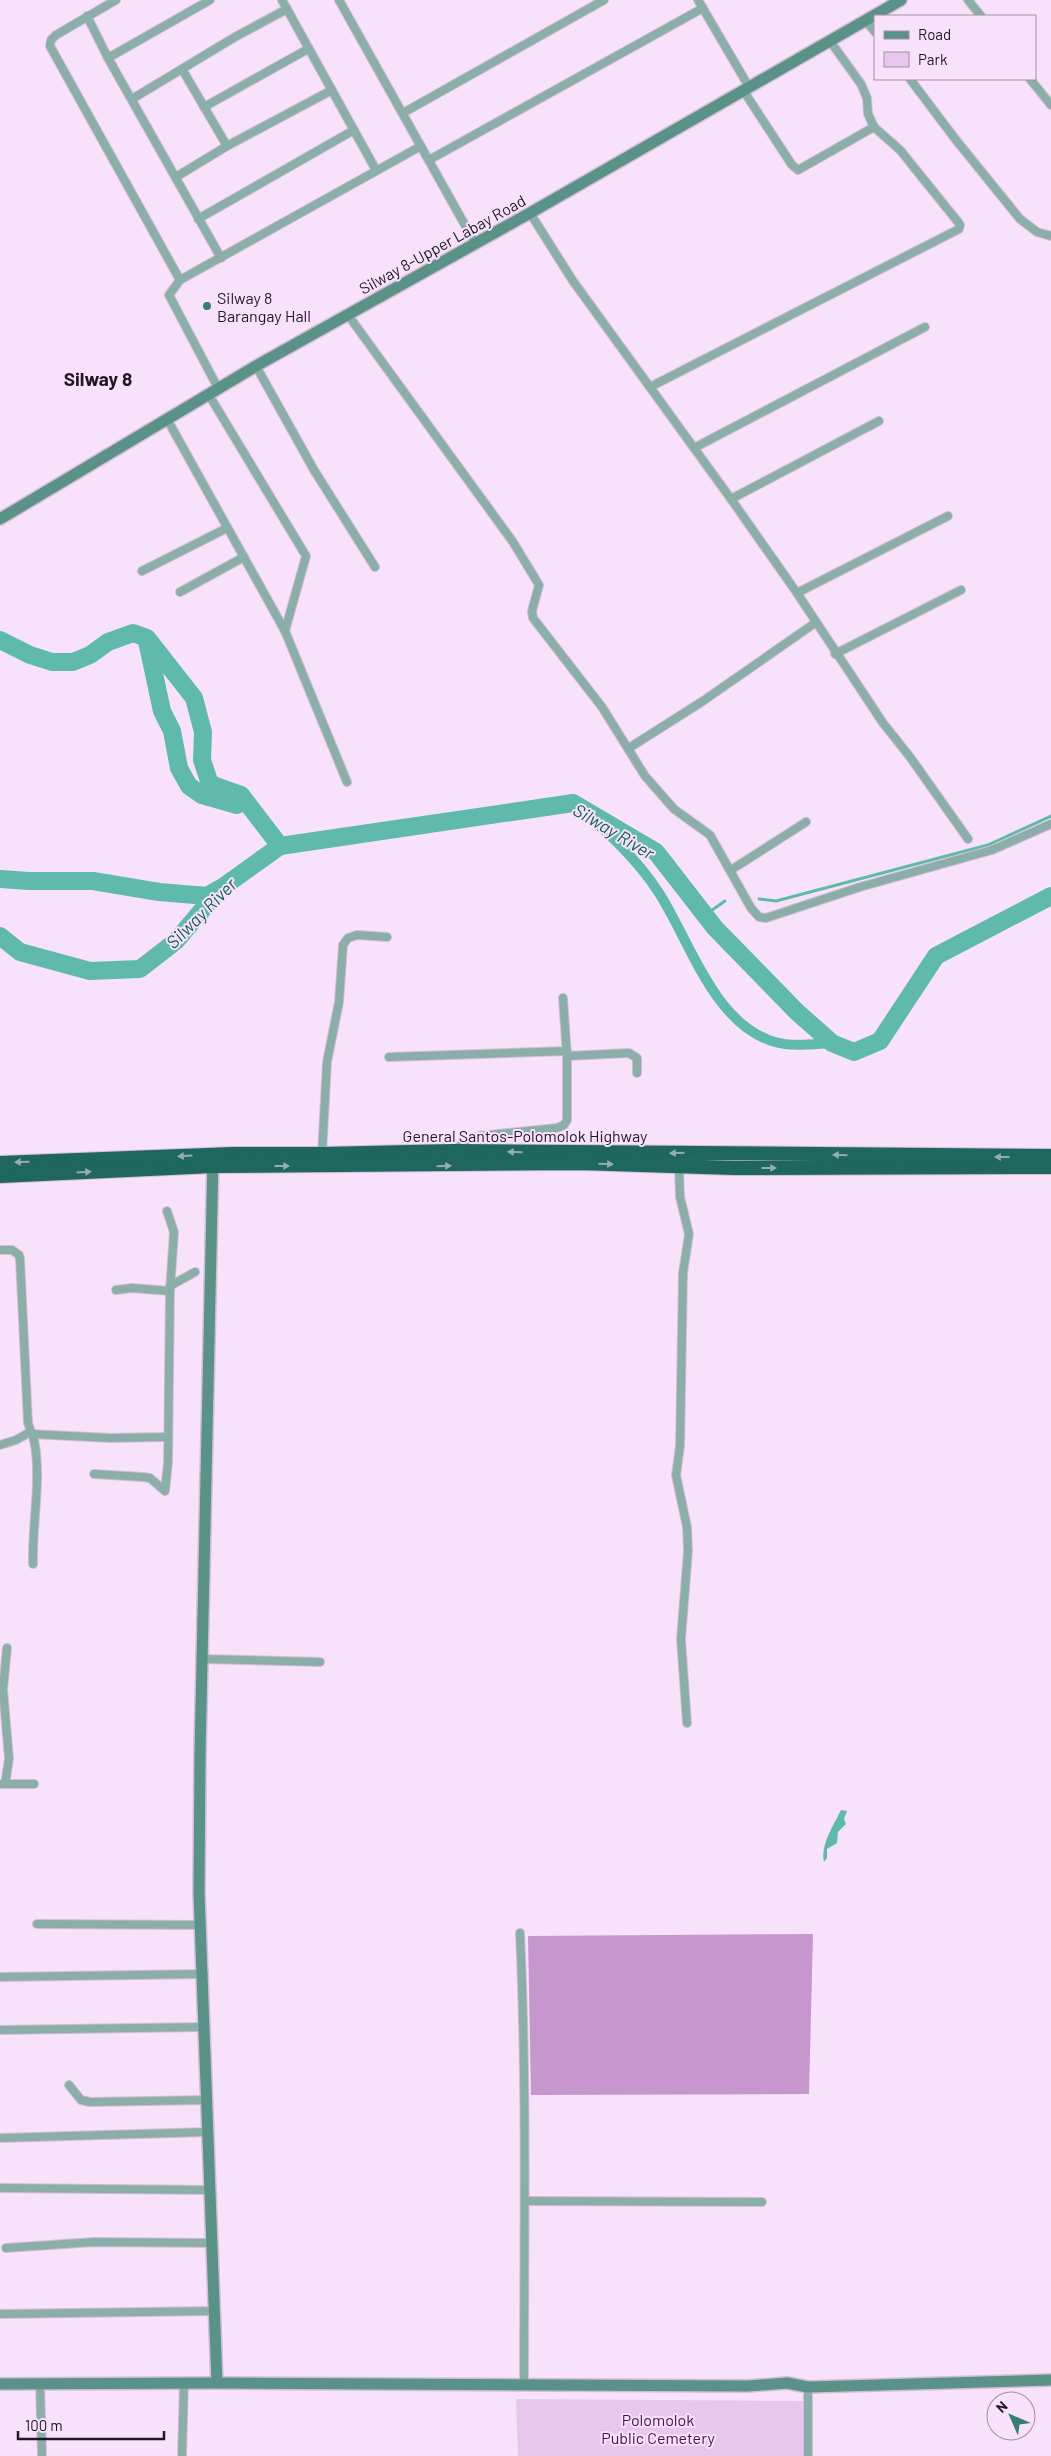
<svg xmlns="http://www.w3.org/2000/svg" width="1051" height="2456" viewBox="0 0 1051 2456" font-family="Barlow,sans-serif">
<style>
.green{fill:#e7c7ec}
.forest{fill:#c597cc}
.water{fill:#60baab}
.lines{fill:none;stroke-linecap:round;stroke-linejoin:round}
.stream{stroke:#60baab;stroke-width:3}
.canal{stroke:#60baab;stroke-width:10}
.river{stroke:#60baab;stroke-width:18}
.street-casing{stroke:#d1bed4;stroke-width:10}
.secondary-casing{stroke:#d1bed4;stroke-width:14}
.highway-casing{stroke:#d1bed4;stroke-width:16}
.street{stroke:#8bafa8;stroke-width:8}
.secondary{stroke:#5a9288;stroke-width:11}
.highway{stroke:#1f675d;stroke-width:14}
.oneway{fill:#96abb4}
.poi-dot{fill:#387d71;stroke:#f8e2fb;stroke-width:2}
.labels{text-anchor:middle;dominant-baseline:central;stroke-width:4;stroke-linejoin:round;paint-order:stroke}
.street-label{font-size:16px;fill:#1f1821;stroke:#f8e2fb}
.poi-label{font-size:16px;fill:#1f1821;stroke:#f8e2fb;text-anchor:start}
.park-label{font-size:16px;fill:#481052;stroke:#f8e2fb}
.water-label{font-size:18px;font-style:italic;fill:#135f54;stroke:#f8e2fb}
.quarter-label{font-size:19px;font-weight:bold;fill:#1f1821;stroke:#f8e2fb}
</style>
<rect width="100%" height="100%" fill="#f8e2fb"/>
<!-- green -->
<path class="green" d="M516,2399l292,2 -1,55h-289z"/>
<!-- forest -->
<path class="forest" d="M813,1934l-4,160 -278,1 -3,-159z"/>
<!-- water -->
<path class="water" d="M841,1810l6,1 -3,8 2,5 -8,8 -1,11 -10,6v9l-3,4c-4,-17 10,-37 17,-52z"/>
<g class="lines">
<!-- stream -->
<g class="stream">
<path d="M759,899l17,2 212,-56 63,-29"/>
<path d="M705,915l20,-14"/>
</g>
<!-- canal -->
<path class="canal" d="M573,803c32,27 63,54 86,90 31,48 55,132 116,149 18,5 38,2 57,1"/>
<!-- river -->
<g class="river">
<path d="M0,640l30,15 22,7h21l17,-7 18,-13 25,-9 14,5 47,60 9,34 -1,28 8,24 31,11 39,51"/>
<path d="M147,641l15,70 10,20 7,37 10,18 13,9 35,10"/>
<path d="M0,879l29,2h64l66,11 48,4 12,-7"/>
<path d="M0,936l20,16 70,19 50,-2 36,-28 44,-52 60,-43 293,-43 83,49 59,76 82,84 35,31 22,9 26,-11 56,-85 115,-60"/>
</g>
<defs>
<g id="street">
<path d="M116,0l-60,35 -5,5 -1,6 130,234"/>
<path d="M282,0l94,170"/>
<path d="M339,0l136,243"/>
<path d="M698,0l51,87"/>
<path d="M968,0l13,16"/>
<path d="M87,16l21,42 113,200"/>
<path d="M865,20l10,12"/>
<path d="M108,58l102,-58"/>
<path d="M182,69l45,77"/>
<path d="M910,79l46,61 64,79 17,13 14,4"/>
<path d="M1030,79l21,26"/>
<path d="M743,90l49,75 6,5 76,-43"/>
<path d="M132,99l103,-62 52,-28"/>
<path d="M204,107l104,-58"/>
<path d="M403,113l201,-113"/>
<path d="M429,160l274,-152"/>
<path d="M176,177l51,-31 105,-56"/>
<path d="M530,213l43,68 158,218 66,94 86,130 27,34 58,82"/>
<path d="M198,219l156,-89"/>
<path d="M348,315l165,227 26,43 -7,26 1,7 69,89 43,69 29,33 36,26 41,73 8,9 7,1 94,-31 132,-37 59,-26"/>
<path d="M256,366l58,104 61,97"/>
<path d="M650,387l309,-158 1,-4 -2,-3 -58,-72 -26,-23 -6,-13 -1,-16 -6,-14 -31,-43"/>
<path d="M218,388l-49,-93 11,-15 241,-134"/>
<path d="M209,395l97,161 -21,75"/>
<path d="M167,419l118,212 62,151"/>
<path d="M694,448l231,-121"/>
<path d="M731,499l148,-78"/>
<path d="M142,571l85,-43"/>
<path d="M180,592l64,-35"/>
<path d="M797,593l151,-77"/>
<path d="M835,654l126,-64"/>
<path d="M629,748l74,-47 112,-78"/>
<path d="M731,870l75,-48"/>
<path d="M567,1056l62,-3 8,5v15"/>
<path d="M389,1057l178,-6"/>
<path d="M454,1151l14,-12 11,-3 78,-8 7,-3 3,-5v-64l-4,-58"/>
<path d="M322,1154l5,-92 12,-60 4,-57 5,-7 9,-3 30,2"/>
<path d="M679,1167l1,30 9,37 -6,39 -3,173 -4,29 11,52 1,24 -7,88 6,84"/>
<path d="M167,1211l7,21 -4,59"/>
<path d="M0,1250h12l7,5 1,4 8,164c2,7 6,14 7,22 6,39 -3,79 -2,119"/>
<path d="M170,1286l25,-14"/>
<path d="M31,1434l79,4 57,-1"/>
<path d="M0,1445l16,-5 14,-8"/>
<path d="M94,1474l49,3 7,1 15,13 3,-29 2,-171 -38,-3 -16,2"/>
<path d="M202,1659l118,3"/>
<path d="M2,1784h32"/>
<path d="M5,1784l4,-25 -6,-70 4,-41"/>
<path d="M37,1924l164,1"/>
<path d="M520,1933c7,151 4,301 4,451"/>
<path d="M0,1977l204,-3"/>
<path d="M0,2030l205,-3"/>
<path d="M69,2085l12,15 9,2 117,-2"/>
<path d="M0,2138l208,-6"/>
<path d="M0,2188l211,2"/>
<path d="M526,2201l236,1"/>
<path d="M6,2248l88,-6 119,1"/>
<path d="M0,2314l215,-3"/>
<path d="M40,2384l2,72"/>
<path d="M182,2456l2,-73"/>
<path d="M808,2456v-69"/>
</g>
<g id="secondary">
<path d="M0,519l256,-153 274,-153 371,-213"/>
<path d="M213,1157l-13,597 -1,139 18,490"/>
<path d="M0,2384l217,-1 531,3 39,-3 21,4 243,-7"/>
</g>
<g id="highway">
<path d="M0,1163l233,-9h89l132,-3 597,5"/>
<path d="M0,1176l213,-10 367,-3 154,5 317,-1"/>
</g>
</defs>
<!-- street casing -->
<use href="#street" class="street-casing"/>
<!-- secondary casing -->
<use href="#secondary" class="secondary-casing"/>
<!-- highway casing -->
<use href="#highway" class="highway-casing"/>
<!-- street -->
<use href="#street" class="street"/>
<!-- secondary -->
<use href="#secondary" class="secondary"/>
<!-- highway -->
<use href="#highway" class="highway"/>
</g>
<!-- one-way arrows -->
<defs><path id="oneway-solid" d="M-6-.8H1V-3.2L6.5 0L1 3.2V.8H-6Z" transform="scale(1.25)"/></defs>
<g class="oneway">
<use href="#oneway-solid" transform="translate(515 1152) rotate(-179)"/>
<use href="#oneway-solid" transform="translate(677 1153) rotate(179)"/>
<use href="#oneway-solid" transform="translate(840 1155) rotate(-179)"/>
<use href="#oneway-solid" transform="translate(185 1156) rotate(177)"/>
<use href="#oneway-solid" transform="translate(1002 1157) rotate(180)"/>
<use href="#oneway-solid" transform="translate(22 1162) rotate(178)"/>
<use href="#oneway-solid" transform="translate(606 1164) rotate(2)"/>
<use href="#oneway-solid" transform="translate(282 1166)"/>
<use href="#oneway-solid" transform="translate(444 1166) rotate(-1)"/>
<use href="#oneway-solid" transform="translate(769 1168)"/>
<use href="#oneway-solid" transform="translate(84 1172) rotate(-3)"/>
</g>
<!-- markers -->
<circle class="poi-dot" cx="207" cy="306" r="5"/>
<g class="labels">
<!-- street labels -->
<g class="street-label">
<text transform="translate(442 244) rotate(-29)">Silway 8-Upper Labay Road</text>
<text x="525" y="1135">General Santos-Polomolok Highway</text>
</g>
<!-- poi labels -->
<g class="poi-label">
<text x="217" y="297">Silway 8<tspan x="217" dy="18">Barangay Hall</tspan></text>
</g>
<!-- park labels -->
<g class="park-label">
<text x="658" y="2419">Polomolok<tspan x="658" dy="18">Public Cemetery</tspan></text>
</g>
<!-- water labels -->
<g class="water-label">
<text transform="translate(614 831) rotate(31)">Silway River</text>
<text transform="translate(201 913) rotate(-45)">Silway River</text>
</g>
<!-- quarter labels -->
<g class="quarter-label">
<text x="98" y="378">Silway 8</text>
</g>
</g>
<!-- legend -->
<rect x="874" y="15" width="162" height="65" fill="#f8e2fb" stroke="#a191a4"/>
<rect x="884" y="31" width="25" height="8" fill="#5a9288" stroke="#a191a4"/>
<text x="918" y="40" font-size="15" fill="#1f1821">Road</text>
<rect x="884" y="52" width="25" height="15" fill="#e7c7ec" stroke="#a191a4"/>
<text x="918" y="65" font-size="15" fill="#1f1821">Park</text>
<!-- north arrow -->
<g transform="translate(1011 2416) rotate(315)"><circle r="24" fill="#f8e2fb" stroke="#a191a4"/>
<path d="M0-4L9 19L0 12L-9 19Z" fill="#387d71"/>
<text y="-8" font-size="14" font-weight="bold" text-anchor="middle" fill="#1f1821">N</text>
</g>
<!-- scale -->
<path d="M18 2431v8h146v-8" fill="none" stroke="#1f1821" stroke-width="2.5"/>
<text x="25" y="2431" font-size="15" fill="#1f1821" stroke="#f8e2fb" stroke-width="4" paint-order="stroke">100 m</text>
</svg>
